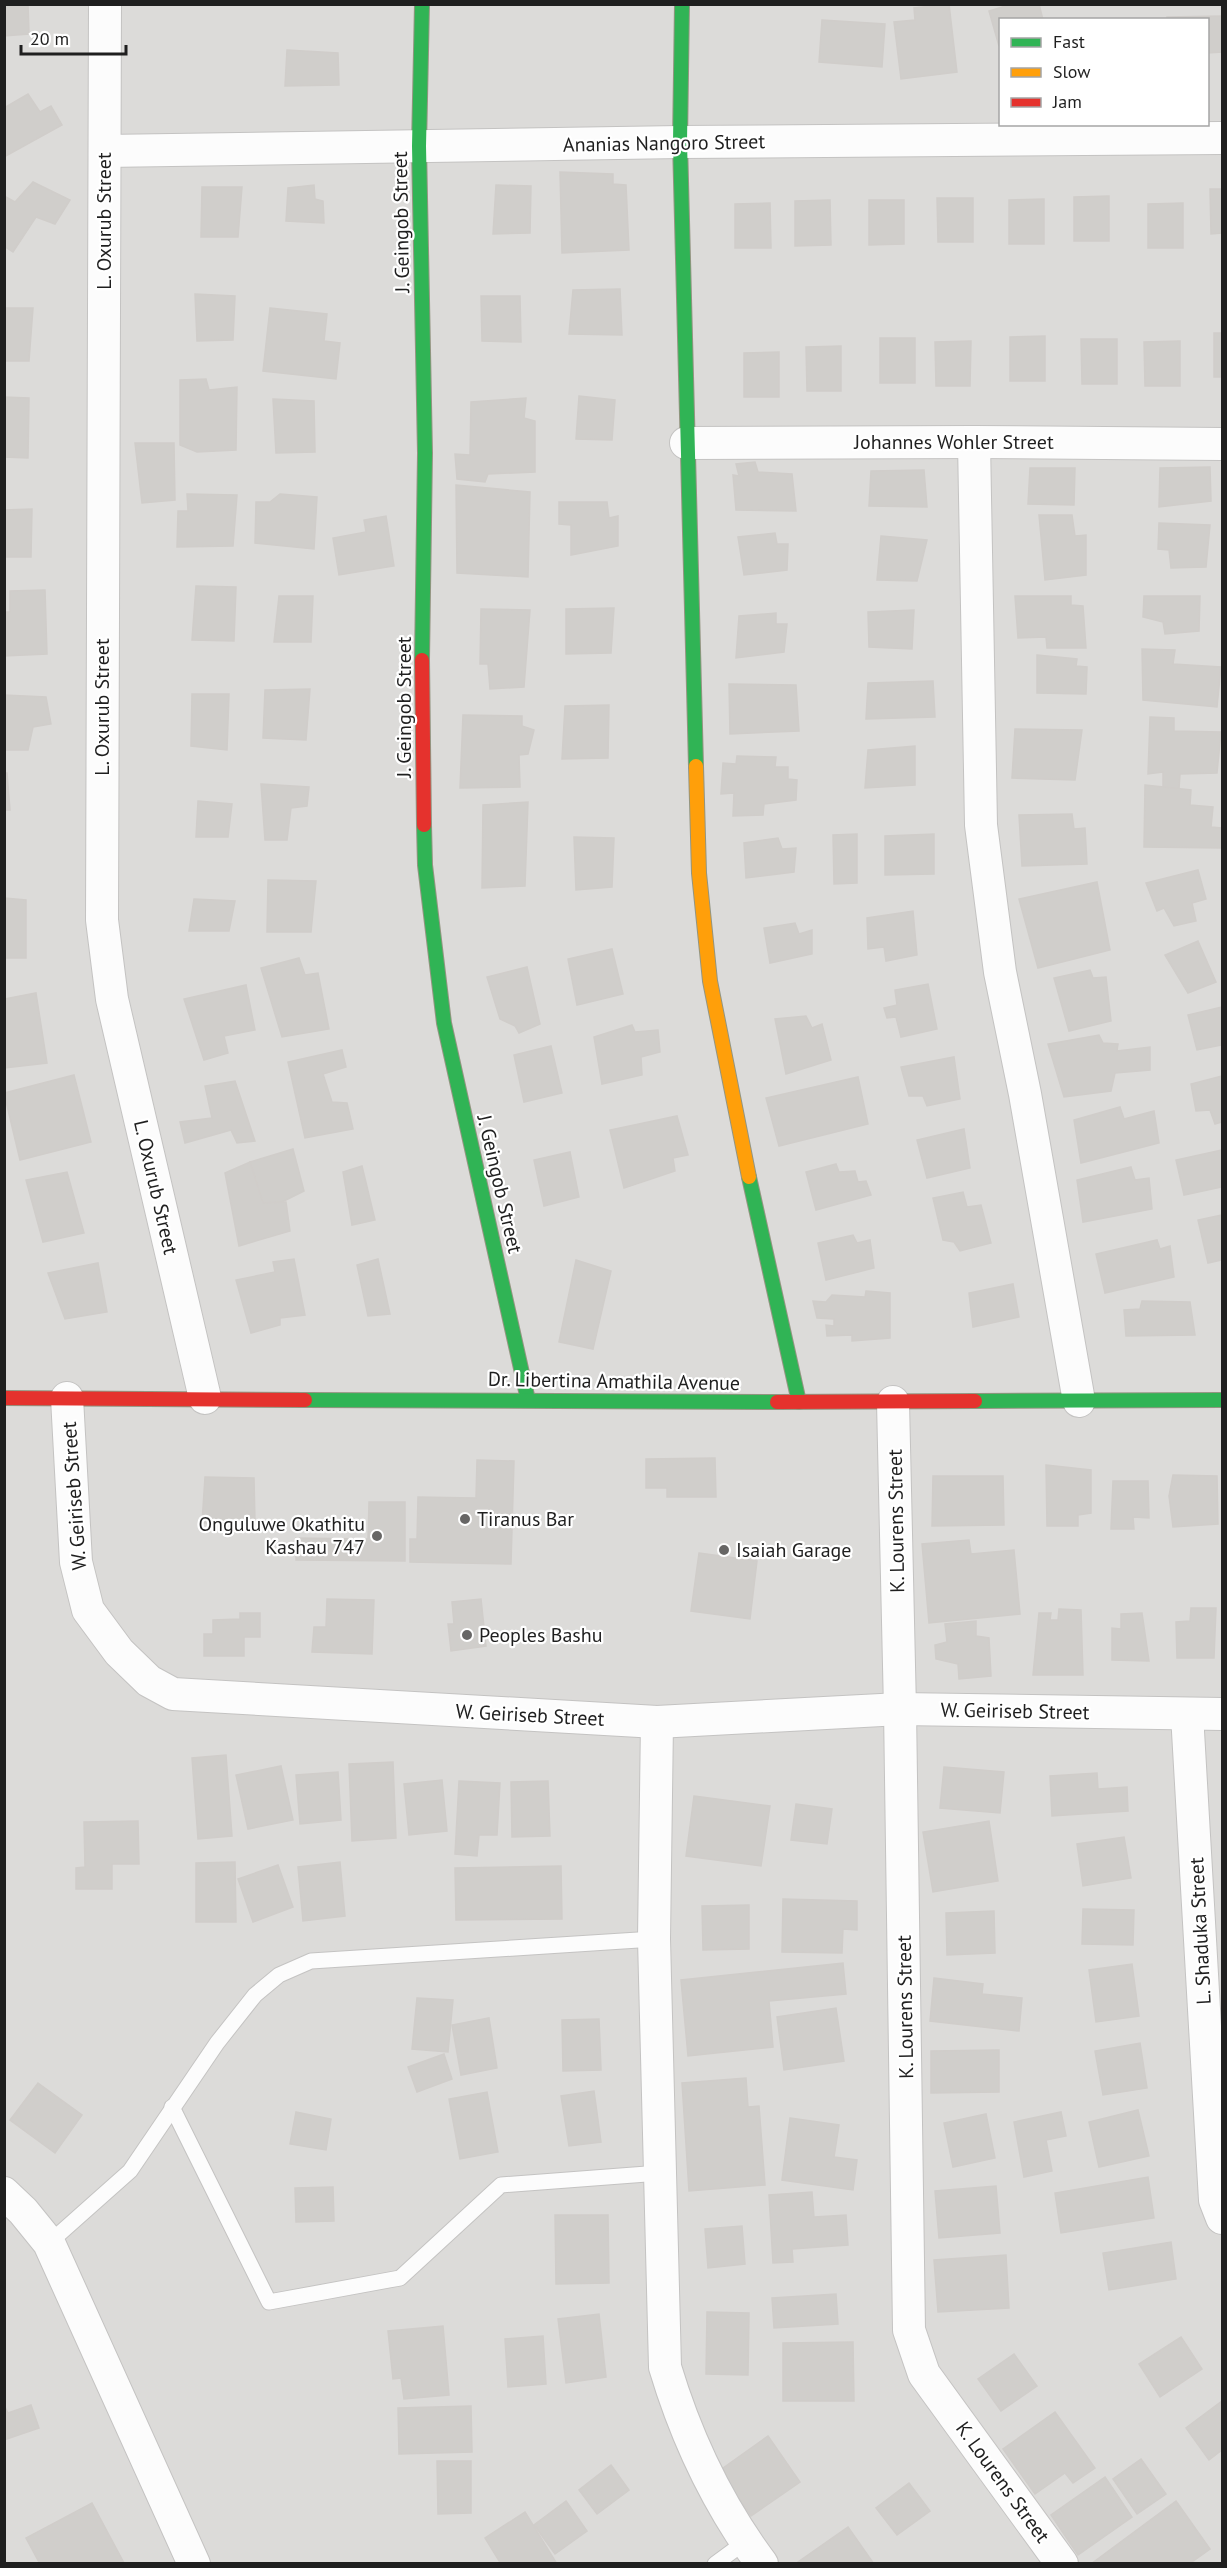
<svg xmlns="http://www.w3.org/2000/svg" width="1227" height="2568" viewBox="0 0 1227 2568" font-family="'PT Sans',sans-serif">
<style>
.residential{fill:#dcdbd9;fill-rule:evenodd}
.building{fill:#d0cecb;stroke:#d0cdca;stroke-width:1.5}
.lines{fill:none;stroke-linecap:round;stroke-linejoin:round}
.lane-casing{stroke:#c4c3c2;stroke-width:17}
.street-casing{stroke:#c4c3c2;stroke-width:34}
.fast-casing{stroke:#939581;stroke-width:16}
.slow-casing{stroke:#939581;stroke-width:16}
.jam-casing{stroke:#939581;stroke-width:16}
.lane{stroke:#fcfcfc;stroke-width:15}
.street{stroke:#fcfcfc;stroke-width:32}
.fast{stroke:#30b455;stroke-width:14}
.slow{stroke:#ff9f0a;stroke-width:14}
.jam{stroke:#e5322d;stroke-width:14}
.poi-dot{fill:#676665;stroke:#fff;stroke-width:2}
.labels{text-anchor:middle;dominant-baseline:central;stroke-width:4.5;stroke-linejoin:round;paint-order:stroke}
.street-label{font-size:20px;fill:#1f1f1f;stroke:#fff}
.poi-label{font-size:20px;fill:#1f1f1f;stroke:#fff;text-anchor:start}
</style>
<rect width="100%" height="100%" fill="#edebe8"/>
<!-- residential -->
<path class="residential" d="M5,5h1217v2558h-1217zM1000,20h208v104h-208z"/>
<!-- building -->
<g class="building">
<path d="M4,4h24l1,30 -25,2z"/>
<path d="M949,4l8,68 -56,7 -7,-57 21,-2 -1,-12z"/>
<path d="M1012,4h27l4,16h-43l-1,26 -10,-35z"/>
<path d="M1222,16v36l-14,1v-33h-41v-3z"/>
<path d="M822,20l63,4 -3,43 -63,-5z"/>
<path d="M287,50l51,3 1,32 -54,1z"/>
<path d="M28,94l12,18 11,-6 11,19 -58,32v-49z"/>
<path d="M560,172l53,2v10l13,1 3,65 -67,3z"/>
<path d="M33,182l37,18 -15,24 -19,-7 -23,35 -9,-6v-46l2,-3 9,5z"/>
<path d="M314,185l1,14 8,2 1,22 -38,-2 2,-33z"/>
<path d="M496,185l35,1 -1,47 -37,1z"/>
<path d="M202,187h40l-4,50h-37z"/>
<path d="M1210,189h12v44l-11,1z"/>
<path d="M1109,196v45h-35v-44z"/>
<path d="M937,198h36v44h-35z"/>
<path d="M1044,199v45h-35v-44z"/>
<path d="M830,200l1,45 -36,1v-45z"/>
<path d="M869,200h35v44l-35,1z"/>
<path d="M770,203l1,45h-36v-44z"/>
<path d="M1183,203v45h-35v-44z"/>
<path d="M620,289l2,46 -53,-1 4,-44z"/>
<path d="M195,294l40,2 -2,44 -36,1z"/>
<path d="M481,296h39l1,46 -39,-1z"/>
<path d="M6,308h27l-4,53h-25z"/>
<path d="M270,308l57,6 -3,27 16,2 -4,36 -73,-8z"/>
<rect x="1214" y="333" width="8" height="44"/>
<path d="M1045,336v45h-35v-44z"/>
<rect x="880" y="338" width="35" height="45"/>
<path d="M1081,339h36v45h-35z"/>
<path d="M971,341l-1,45h-34l-1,-44z"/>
<path d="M1180,341v45h-35l-1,-44z"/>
<path d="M841,346v45h-34l-1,-44z"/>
<path d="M779,352v45h-35v-44z"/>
<path d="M206,379l3,11 28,-3 -1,63 -39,2 -17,-7v-65z"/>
<path d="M579,396l36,4 -3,40 -36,-1z"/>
<path d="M4,397l25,1 -1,60 -24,-1z"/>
<path d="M526,398l-2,20 11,3v51l-47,2 -3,8 -28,-3 -2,-25 15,1 1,-53z"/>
<path d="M273,399l41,2 1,51 -39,1z"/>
<path d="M135,443h39l1,57 -33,3z"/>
<path d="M755,462l3,10 34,2 4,37 -60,-1 -3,-35 6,1 -3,-12z"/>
<path d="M1210,467l1,34 -52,6 1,-39z"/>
<path d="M1030,468h45l-1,37 -46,-1z"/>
<path d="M924,470l3,37 -58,-1 2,-35z"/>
<path d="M456,485l74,7 -2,85 -71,-4z"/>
<path d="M187,494l50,1 -4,51 -56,1 1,-36h10z"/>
<path d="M280,494l37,3 -3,52 -59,-6 1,-41h14z"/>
<path d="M559,502h48l2,16 9,-2v30l-47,9v-30l-12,-1z"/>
<path d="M32,509l-1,48h-27v-47z"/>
<path d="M1039,515h33l3,21 11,-1v40l-41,5z"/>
<path d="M386,516l8,50 -55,9 -6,-37 33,-6 -2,-12z"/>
<path d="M1159,523l51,2 -4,42 -35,1 -2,-18 -11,-1z"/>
<path d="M775,533l2,11h11l-1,26 -43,5 -6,-38z"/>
<path d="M881,536l46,4 -10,41 -40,-1z"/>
<path d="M196,586l40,1 -2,54 -42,-1z"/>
<path d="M45,590l2,64 -43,2v-44h6v-21z"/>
<path d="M279,596h34l-2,46h-37z"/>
<path d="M1015,596h56v9l12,1 3,42h-39l-1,-11 -28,1z"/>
<path d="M1144,596h56l-1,35 -34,3 -2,-12 -20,-5z"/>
<path d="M614,608l-3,45 -45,1v-45z"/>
<path d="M481,609l49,1 -6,77 -34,2 -2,-25h-8z"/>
<path d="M914,610l-2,39 -43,-2 -1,-35z"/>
<path d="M776,613v11h11l-3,28 -48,6 3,-42z"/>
<path d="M1142,649l33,1 -2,14 48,3 -4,40 -74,-7z"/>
<path d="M1037,655l40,4 -1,7 11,1 -1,27 -49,-1z"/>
<path d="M933,681l2,36 -69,2 2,-36z"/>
<path d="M729,684l67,1 3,46 -69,3z"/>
<path d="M310,689l-4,51 -43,-2 2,-48z"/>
<path d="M192,694h37l-2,56 -36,-4z"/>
<path d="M4,695l42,2 5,27 -18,3 -5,23h-24z"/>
<path d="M609,705l-1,53 -46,1 3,-53z"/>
<path d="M463,715l59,1v10l12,4 -6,24 -9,1 1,32 -60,1z"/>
<path d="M1150,717l24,1v13l47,1 -4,41 -37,1 -1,15 -16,-2v-15l-15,2z"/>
<path d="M1015,729l67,1 -7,50 -63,-2z"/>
<path d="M915,746v39l-50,3 3,-38z"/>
<path d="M737,756l39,1 -1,10h13v12l9,1 -1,20 -32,4 -1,11 -30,1 1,-23 -13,1 2,-31 13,1z"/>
<path d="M4,773h3l3,37h-6z"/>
<path d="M261,784l48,3 -2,19 -16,2 -4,32h-22z"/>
<path d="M1145,785l46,5 -1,15 23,2 -2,20 11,1v20l-78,-1z"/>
<path d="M198,801l34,3 -4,33h-32z"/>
<path d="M528,802l-3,84 -43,2 1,-83z"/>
<path d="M1072,814l2,15 11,-1 2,36 -65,2 -3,-51z"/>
<path d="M857,834v49l-23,1 -1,-49z"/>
<path d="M934,834v40l-49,1v-39z"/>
<path d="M574,837l40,1 -2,49 -36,3z"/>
<path d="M778,838l4,11 14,-1 -2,24 -48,6 -2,-35z"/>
<path d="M1198,870l8,29 -14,4 4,18 -22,5 -10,-18 -7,3 -11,-28z"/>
<path d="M268,880l48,1 -5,51h-44z"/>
<path d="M1097,882l13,68 -72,18 -19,-69z"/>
<path d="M4,898l22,2v58h-22z"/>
<path d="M194,899l41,2 -6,30h-40z"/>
<path d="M913,911l4,44 -31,6 -2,-14 -16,2 -1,-31z"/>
<path d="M795,923l4,11 13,-4v24l-42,9 -6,-35z"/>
<path d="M1198,941l18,41 -28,11 -23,-38z"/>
<path d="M612,949l11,45 -46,11 -9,-46z"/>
<path d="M299,958l6,17 13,-2 11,56 -47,8 -21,-69z"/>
<path d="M527,967l13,57 -21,9 -4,-7 -15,-7 -13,-42z"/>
<path d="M1090,970l3,8 13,-1 5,44 -42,10 -15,-53z"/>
<path d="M928,984l9,45 -36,8 -5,-20 -9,1 -3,-10 13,-3 -2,-15z"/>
<path d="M246,985l9,45 -31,6 4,17 -24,7 -20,-61z"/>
<path d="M36,993l11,70 -42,5 -1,-69z"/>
<path d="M1222,1007v38l-25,5 -9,-35z"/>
<path d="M806,1016l6,12 10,-4 9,36 -45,14 -11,-55z"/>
<path d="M632,1025l3,7 23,-2 2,22 -19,5 1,18 -40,9 -8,-47z"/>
<path d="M1099,1035l4,8 15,1 -1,7 33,-4v23l-35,3 -4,18 -47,6 -16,-53z"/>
<path d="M551,1046l11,47 -38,9 -10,-47z"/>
<path d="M342,1050l4,17 -23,7 9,28 15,1 6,26 -48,9 -17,-76z"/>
<path d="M954,1057l6,42 -33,7 -4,-10h-14l-8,-29z"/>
<path d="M74,1075l17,67 -71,18 -16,-67z"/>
<path d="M1222,1076v46l-7,2 -5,-14 -14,1 -5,-27z"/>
<path d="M858,1077l10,47 -89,22 -13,-48z"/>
<path d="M235,1081l20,60 -18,2 -6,-13 -46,13 -5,-21 32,-4 -7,-32z"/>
<path d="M1120,1107l4,12 30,-8 5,32 -78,20 -7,-43z"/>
<path d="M677,1116l11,39 -15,3 2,13 -51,17 -14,-58z"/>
<path d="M964,1129l6,39 -43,10 -10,-38z"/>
<path d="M293,1149l11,42 -22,11 -19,1 -13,-41z"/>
<path d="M1222,1150v37l-38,8 -8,-35z"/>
<path d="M570,1152l9,45 -35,9 -10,-46z"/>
<path d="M250,1162l13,41 23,-1 4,29 -51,15 -14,-73z"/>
<path d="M836,1164l3,8 16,-1 3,11 8,-1 5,14 -55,15 -10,-38z"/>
<path d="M362,1166l13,54 -23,5 -9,-53z"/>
<path d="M1131,1167l4,13 14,-2 3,31 -69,13 -6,-42z"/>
<path d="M67,1172l17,61 -41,9 -17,-62z"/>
<path d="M963,1192l4,15 14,-2 10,38 -31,8 -6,-9 -11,-2 -10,-42z"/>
<path d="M1222,1215v45l-14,3 -10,-43z"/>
<path d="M853,1235l4,8 13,-3 4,28 -48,12 -8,-37z"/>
<path d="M1157,1240l3,9 10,-3 4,31 -69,16 -9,-39z"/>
<path d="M294,1259l11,56 -25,3v7l-29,8 -15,-53 39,-8 -2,-10z"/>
<path d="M378,1259l12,55 -22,2 -11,-51z"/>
<path d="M576,1260l35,11 -18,78 -34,-7z"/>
<path d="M98,1263l9,49 -42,7 -17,-46z"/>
<path d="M1013,1284l6,33 -46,10 -4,-34z"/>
<path d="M866,1291l24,2v45l-38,3v-6l-25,1 -1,-11 8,1v-7l-17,-1 -4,-17 13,1 6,-7 33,2z"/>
<path d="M1142,1301l48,1 5,33 -69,1 -2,-26 16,-1z"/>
<path d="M715,1458l1,39h-49v-9h-21v-29z"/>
<path d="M477,1460l37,1 -3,103 -101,-2v-23h7l1,-42 58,1z"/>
<path d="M1046,1465l45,5v43l-13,2v11h-31z"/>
<path d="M1173,1475l44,1 1,48 -45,3 -4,-31z"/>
<path d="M933,1476h70l1,49 -72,1z"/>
<path d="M205,1477l49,1 1,44 -53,1z"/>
<path d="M1113,1481h35l1,37 -16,-1 1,12h-23z"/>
<path d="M369,1502h36v59l-109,-1v-22l72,1z"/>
<path d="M969,1540l2,14 43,-4 6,64 -91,9 -7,-79z"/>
<path d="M699,1553l58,8 -7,58 -59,-8z"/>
<path d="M327,1599l47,1 -2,54 -60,-2 2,-25h12z"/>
<path d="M481,1599l5,47 -35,5 -3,-27h6l-2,-22z"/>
<path d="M1191,1608h25l-2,50h-37l-1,-36 14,-1z"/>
<path d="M1059,1609l22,1 2,65h-50l6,-62h12l-1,7h8z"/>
<path d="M240,1613h20v24h-16v19h-40v-22h9v-14l27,-1z"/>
<path d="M1142,1613l7,48 -37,-1v-32l9,1v-15z"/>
<path d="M976,1621v15l13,2 2,38 -32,3 -1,-15 -22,-5 -1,-14 12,-3 -2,-18z"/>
<path d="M226,1755l6,81 -34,3 -6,-81z"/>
<path d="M393,1762l3,76 -44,3 -3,-77z"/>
<path d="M281,1766l12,54 -45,9 -12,-54z"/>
<path d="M944,1767l60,5 -4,41 -60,-5z"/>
<path d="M338,1772l3,48 -41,4 -4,-49z"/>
<path d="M1097,1773l1,16 29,-2 1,24 -76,5 -2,-40z"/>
<path d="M442,1780l5,51 -38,4 -5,-51z"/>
<path d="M459,1781l41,2 -3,52h-18l-2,21 -22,-2z"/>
<path d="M548,1781l2,55 -38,1 -1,-55z"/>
<path d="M694,1796l76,10 -9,60 -75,-10z"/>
<path d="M796,1804l36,5 -5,35 -36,-4z"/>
<path d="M138,1821l1,43h-27v25h-36v-21l9,-1 -1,-45z"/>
<path d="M989,1821l9,60 -65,11 -10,-60z"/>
<path d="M1124,1837l7,41 -48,8 -6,-42z"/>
<path d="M235,1862l1,60h-40v-59z"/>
<path d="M340,1862l5,54 -42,5 -5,-54z"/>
<path d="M278,1865l15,42 -40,15 -15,-43z"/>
<path d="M561,1866l1,53 -106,1 -1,-52z"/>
<path d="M783,1899l74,2v29l-14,-1 -1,24 -60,-1z"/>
<path d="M749,1905v44l-46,1 -1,-44z"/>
<path d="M1083,1909l51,1 -1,35 -51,-1z"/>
<path d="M994,1911l1,42 -48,2 -1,-42z"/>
<path d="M843,1963l3,31 -77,7 4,46 -85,9 -7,-76z"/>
<path d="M1132,1964l7,52 -43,6 -7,-52z"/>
<path d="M934,1978l49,6 -1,10 40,4 -3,33 -89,-10z"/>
<path d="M417,1998l36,2 -5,52 -36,-3z"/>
<path d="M836,2008l8,53 -60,9 -7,-53z"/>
<path d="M489,2018l8,50 -36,7 -9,-50z"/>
<path d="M599,2019l2,51 -38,1 -1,-51z"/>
<path d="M1140,2043l7,45 -44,7 -8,-44z"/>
<path d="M999,2050v42l-68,1v-42z"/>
<path d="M444,2054l8,25 -35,13 -9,-25z"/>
<path d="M746,2078l2,29 11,-1 6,79 -76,6 -7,-108z"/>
<path d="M38,2083l44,32 -27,38 -45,-33z"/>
<path d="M594,2091l7,51 -32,4 -8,-50z"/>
<path d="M487,2092l11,60 -38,7 -11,-60z"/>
<path d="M1138,2110l11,46 -50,11 -10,-45z"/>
<path d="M296,2112l35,7 -5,31 -36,-6z"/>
<path d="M1061,2112l5,24 -20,4 6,31 -28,6 -10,-55z"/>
<path d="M986,2114l9,44 -42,9 -9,-44z"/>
<path d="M790,2118l49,7 -5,32 23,3 -4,30 -71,-10z"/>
<path d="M1148,2177l6,41 -93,15 -6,-40z"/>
<path d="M996,2186l4,47 -61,5 -4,-47z"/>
<path d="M333,2187l1,34 -38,1 -1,-34z"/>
<path d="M812,2192l2,25 32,-2 2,30 -56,4 1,13 -20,1 -4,-68z"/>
<path d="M555,2215h53l1,68 -53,1z"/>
<path d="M742,2226l3,38 -37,4 -3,-39z"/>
<path d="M1171,2242l5,37 -67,11 -6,-37z"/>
<path d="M1006,2255l3,53 -71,4 -4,-52z"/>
<path d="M836,2294l2,30 -64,4 -2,-30z"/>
<path d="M707,2312l42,1 -1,62 -42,-1z"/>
<path d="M599,2314l7,63 -40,6 -8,-64z"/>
<path d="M443,2326l6,69 -45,4 -3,-21 -8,1 -5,-48z"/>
<path d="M543,2336l3,48 -38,3 -3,-48z"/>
<path d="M1181,2337l21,32 -42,28 -21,-33z"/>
<path d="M853,2342l1,59h-71v-58z"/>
<path d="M1014,2354l23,32 -36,25 -23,-32z"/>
<path d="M1222,2401v49l-13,10 -23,-32z"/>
<path d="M4,2405l4,8 23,-8 8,23 -35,12z"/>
<path d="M471,2406l1,46 -73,2 -1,-46z"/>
<path d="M1055,2412l40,56 -22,15 -8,-10 -30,21 -32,-45z"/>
<path d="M768,2436l32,46 -49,34 -32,-45z"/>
<path d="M1141,2459l25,35 -29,20 -24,-35z"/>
<path d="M437,2461h34v52l-33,1z"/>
<path d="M611,2465l18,25 -32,24 -18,-24z"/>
<path d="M1105,2477l27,40 -54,38 -27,-40z"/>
<path d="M909,2483l21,28 -33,24 -21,-27z"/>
<path d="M566,2501l21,30 -32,23 -21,-29z"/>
<path d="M1176,2501l34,48 -21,15h-98z"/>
<path d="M92,2503l32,60 -84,1 -14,-26z"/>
<path d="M525,2512l32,52h-56l-16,-26z"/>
<path d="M848,2527l26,37h-75l-1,-2z"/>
</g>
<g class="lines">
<defs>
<g id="lane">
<path d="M172,2107l97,195 131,-24 101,-93 159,-12"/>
<path d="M49,2243l81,-72 87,-128 38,-48 24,-20 32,-14 343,-22"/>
<path d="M715,2564l30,-22"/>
</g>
<g id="street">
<path d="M105,4l-3,916 10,79 93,399"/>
<path d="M105,151l575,-9 542,-4"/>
<path d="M974,442l7,383 19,147 25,122 54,307"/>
<path d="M686,443l288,-1 248,2"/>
<path d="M67,1398l9,164 12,48 31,42 30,29 24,13 484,28 243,-13 322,5"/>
<path d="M893,1402l7,307 9,621 15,44 138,190"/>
<path d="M1187,1714l28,486 7,18"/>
<path d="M657,1722l-3,217 11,428c21,70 53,138 97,197"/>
<path d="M4,2193l19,18 26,32 145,321"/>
</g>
<g id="fast">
<path d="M422,4l-3,142 6,307 -3,207"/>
<path d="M682,4l-2,138 16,624"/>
<path d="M424,825l1,40 19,158 84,377"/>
<path d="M749,1177l50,225"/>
<path d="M305,1400l472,2"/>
<path d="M975,1401l247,-1"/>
</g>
<path id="slow" d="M696,766l3,107 11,108 39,196"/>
<g id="jam">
<path d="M422,660l2,165"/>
<path d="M4,1398l301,2"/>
<path d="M777,1402l198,-1"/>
</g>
</defs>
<!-- lane casing -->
<use href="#lane" class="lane-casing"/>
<!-- street casing -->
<use href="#street" class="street-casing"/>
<!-- fast casing -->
<use href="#fast" class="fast-casing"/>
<!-- slow casing -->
<use href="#slow" class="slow-casing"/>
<!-- jam casing -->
<use href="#jam" class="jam-casing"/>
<!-- lane -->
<use href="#lane" class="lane"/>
<!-- street -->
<use href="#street" class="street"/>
<!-- fast -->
<use href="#fast" class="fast"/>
<!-- slow -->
<use href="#slow" class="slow"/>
<!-- jam -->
<use href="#jam" class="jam"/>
</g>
<!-- markers -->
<g class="poi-dot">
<circle cx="465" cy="1519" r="6"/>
<circle cx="377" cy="1536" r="6"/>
<circle cx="724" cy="1550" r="6"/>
<circle cx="467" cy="1635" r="6"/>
</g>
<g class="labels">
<!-- street labels -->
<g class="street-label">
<text transform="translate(664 143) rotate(-1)">Ananias Nangoro Street</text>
<text transform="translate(104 221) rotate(-90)">L. Oxurub Street</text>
<text transform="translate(401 222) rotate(-91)">J. Geingob Street</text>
<text x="954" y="442">Johannes Wohler Street</text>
<text transform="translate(102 707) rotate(-90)">L. Oxurub Street</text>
<text transform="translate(404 707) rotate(-90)">J. Geingob Street</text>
<text transform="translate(500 1184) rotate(77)">J. Geingob Street</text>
<text transform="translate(156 1187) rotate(77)">L. Oxurub Street</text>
<text transform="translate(614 1381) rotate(1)">Dr. Libertina Amathila Avenue</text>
<text transform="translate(74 1496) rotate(-94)">W. Geiriseb Street</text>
<text transform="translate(896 1521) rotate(-91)">K. Lourens Street</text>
<text transform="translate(1015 1711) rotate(1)">W. Geiriseb Street</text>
<text transform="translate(530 1715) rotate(3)">W. Geiriseb Street</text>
<text transform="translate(1200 1931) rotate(-93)">L. Shaduka Street</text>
<text transform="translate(905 2007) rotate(-91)">K. Lourens Street</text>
<text transform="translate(1003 2482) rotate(54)">K. Lourens Street</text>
</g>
<!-- poi labels -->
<g class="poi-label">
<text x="477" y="1519">Tiranus Bar</text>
<text x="365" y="1524" text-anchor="end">Onguluwe Okathitu<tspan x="365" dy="23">Kashau 747</tspan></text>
<text x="736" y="1550">Isaiah Garage</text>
<text x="479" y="1635">Peoples Bashu</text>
</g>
</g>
<!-- border -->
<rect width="1227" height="2568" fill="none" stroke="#1f1f1f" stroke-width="12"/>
<!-- legend -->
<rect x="999" y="18" width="210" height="108" fill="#ffffff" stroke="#a5a5a5" stroke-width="1.5"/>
<rect x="1011" y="38" width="30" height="9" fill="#30b455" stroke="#a5a5a5" stroke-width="1.5"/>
<text x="1053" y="48" font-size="18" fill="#1f1f1f">Fast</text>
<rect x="1011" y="68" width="30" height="9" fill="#ff9f0a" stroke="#a5a5a5" stroke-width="1.5"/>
<text x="1053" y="78" font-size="18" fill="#1f1f1f">Slow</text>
<rect x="1011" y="98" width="30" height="9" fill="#e5322d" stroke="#a5a5a5" stroke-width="1.5"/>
<text x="1053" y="108" font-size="18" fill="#1f1f1f">Jam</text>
<!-- scale -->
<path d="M21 45v9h105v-9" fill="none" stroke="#1f1f1f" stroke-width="3"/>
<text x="30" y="45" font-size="18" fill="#1f1f1f" stroke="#ffffff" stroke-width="4.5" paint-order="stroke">20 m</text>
</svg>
